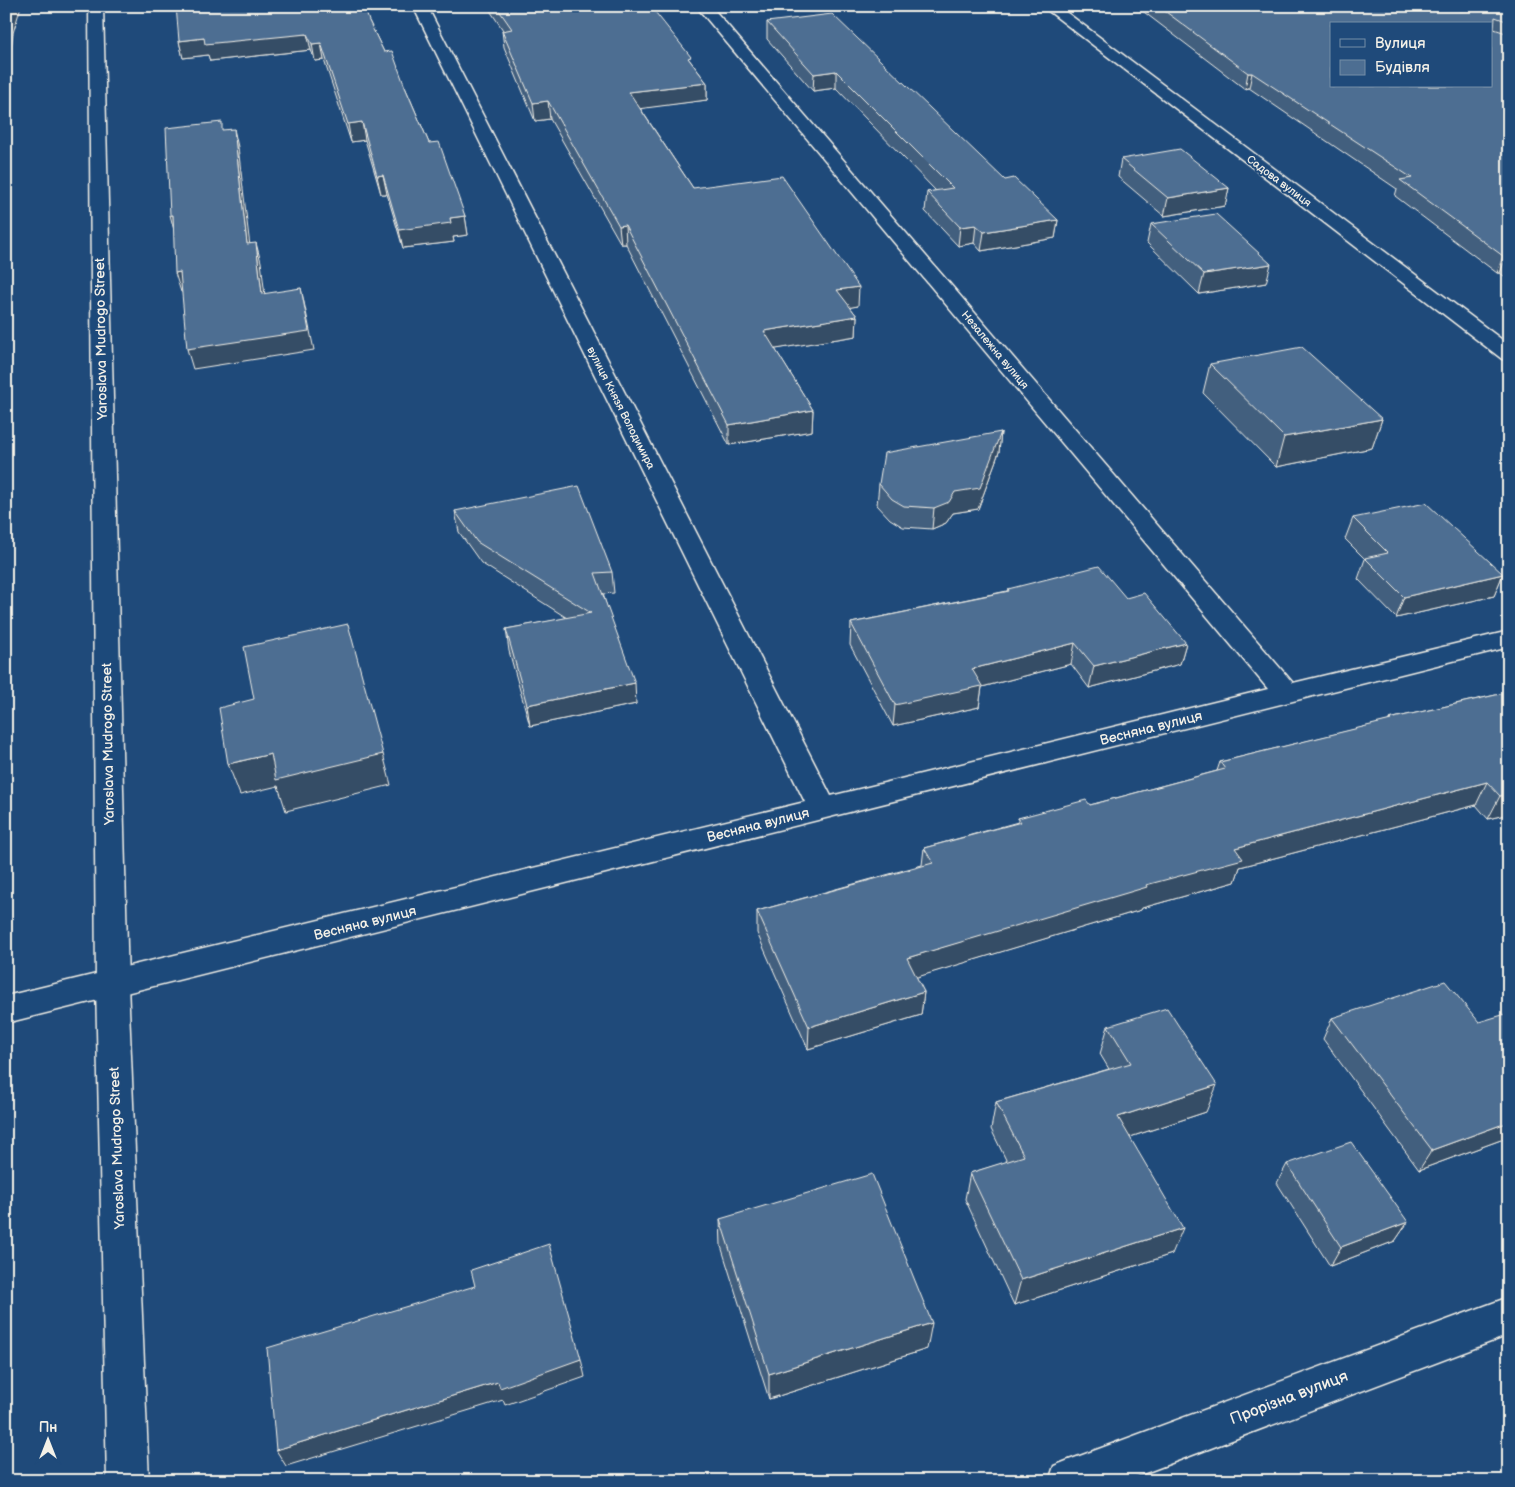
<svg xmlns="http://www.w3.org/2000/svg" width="1515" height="1487" viewBox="0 0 1515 1487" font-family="'Balsamiq Sans',sans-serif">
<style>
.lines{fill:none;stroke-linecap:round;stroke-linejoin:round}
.street-casing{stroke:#f4f1e8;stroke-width:3}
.secondary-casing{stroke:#f4f1e8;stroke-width:3}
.street{fill:#1f4a7a;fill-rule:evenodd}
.secondary{fill:#1f4a7a;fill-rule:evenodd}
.wall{fill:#425f7e;stroke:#f4f1e8}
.shaded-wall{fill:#364d66;stroke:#f4f1e8}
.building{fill:#4d6e92;stroke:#f4f1e8;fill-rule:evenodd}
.labels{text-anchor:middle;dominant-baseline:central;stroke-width:4;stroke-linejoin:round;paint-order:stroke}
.far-street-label{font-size:11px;fill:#f4f1e8;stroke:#1f4a7a}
.street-label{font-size:14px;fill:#f4f1e8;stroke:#1f4a7a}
.near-street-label{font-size:16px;fill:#f4f1e8;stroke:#1f4a7a}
</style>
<rect width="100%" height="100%" fill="#1f4a7a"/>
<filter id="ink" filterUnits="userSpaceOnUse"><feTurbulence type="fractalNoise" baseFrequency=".02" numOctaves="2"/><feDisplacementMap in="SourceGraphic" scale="10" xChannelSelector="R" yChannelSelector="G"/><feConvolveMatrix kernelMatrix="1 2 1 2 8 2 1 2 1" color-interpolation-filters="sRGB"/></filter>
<g filter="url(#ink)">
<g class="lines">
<defs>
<g id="street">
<path d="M413,6h14l404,790 437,-107 -572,-683h15l582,677 216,-52v16l-1503,376v-27l799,-194z"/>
<path d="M1042,6h16l451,339v16l-7,-2z"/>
<path d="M1509,1297v38l-385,146h-75l5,-15 15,-6z"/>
</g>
<path id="secondary" d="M89,6h14l25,979 21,496h-42l-11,-496z"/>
</defs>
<!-- street casing -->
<use href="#street" class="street-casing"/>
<!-- secondary casing -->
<use href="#secondary" class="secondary-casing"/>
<!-- street -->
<use href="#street" class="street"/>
<!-- secondary -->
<use href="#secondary" class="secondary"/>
</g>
<!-- wall -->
<g class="wall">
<path d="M487,6h157l48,57 15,20v17l-67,8 53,80 165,118 -8,1 7,9 -1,20 -81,13 38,61 -1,21 -83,14 -103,-201h-5l-71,-125 -15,2 -31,-74 -2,-16 1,-1z"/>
<path d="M1136,6h373v274l-9,-7h-3l-102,-77 2,-7 -148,-101 -4,1z"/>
<path d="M369,21l15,31 21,35 24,56 36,73 3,19 -15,2 1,5 -51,6 -16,-54h-6l-16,-54 -14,2 -27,-82 -9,1 -4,-11 -101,11 -2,-6 -25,3 -4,-17z"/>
<path d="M767,22l238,158 53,40 -3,18 -74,13 -7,-8 -16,3 -33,-35 2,-19 9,-1 -100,-103 -23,3 -46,-52z"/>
<path d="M1121,159l108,29 -4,18 -61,10 -46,-39z"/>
<path d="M1151,224l115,59 -67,11 -52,-51z"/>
<path d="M1210,364l172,55 -10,29 -96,19 -73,-74z"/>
<path d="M1001,432l-2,20 -21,57 -25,4 -7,10 -14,6 -29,-2 -13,-8 -13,-14 2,-21z"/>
<path d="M455,511l157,61 2,21 -11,1 33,110 -106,22 -21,-75 -3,-22 61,-11 -86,-55 -22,-31z"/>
<path d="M1353,518l150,56 -9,22 -98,22 -38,-39 7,-20 -20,-20z"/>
<path d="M1008,589l118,9 60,45 -6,21 -91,24 -18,-24 -89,23 -3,20 -86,19 -43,-81 1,-22 156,-32z"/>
<path d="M1509,692v122l-21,5 -12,-14 -236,62 -5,15 -93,26 -1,2 -225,67 8,15 -3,23 -113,34 -51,-116v-22l165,-46 2,-17 94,-26v-4l72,-13 127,-34 3,-9 169,-41v-2z"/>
<path d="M1332,1018l147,4 30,115 -90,33 -96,-131z"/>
<path d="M1108,1026l98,86 -76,25 42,117 -158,51 -49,-106 5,-26 37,-11 -16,-33 5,-27 113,-33 -9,-15z"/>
<path d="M1287,1164l121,58 -13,19 -65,25 -53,-83z"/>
<path d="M720,1219l207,130 -158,50 -48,-153z"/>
</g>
<!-- shaded-wall -->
<g class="shaded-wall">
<path d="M9,6h12l-8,27 -7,54v-73z"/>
<path d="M307,34l4,16 -101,11 -2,-6 -25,3 -4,-17 25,-3z"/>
<path d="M321,43l3,17 -9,1 -3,-17z"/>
<path d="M836,71v17l-23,3 1,-17z"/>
<path d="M1248,73h4l-3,15 -4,1z"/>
<path d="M707,83v17l-77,10 -1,-18z"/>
<path d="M548,101l2,18 -15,2 -2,-18z"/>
<path d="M362,122l3,18 -14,2 -3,-18z"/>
<path d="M234,129l4,18 14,116 -5,-19z"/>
<path d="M383,175l4,19h-6l-4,-18z"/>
<path d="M1229,188l-4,18 -61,10 4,-18z"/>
<path d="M6,200l1,14 -1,27z"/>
<path d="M170,215h3l2,19z"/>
<path d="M465,216l3,19 -15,2 1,5 -51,6 -4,-18 51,-12z"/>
<path d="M1058,220l-3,18 -74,13 3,-19z"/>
<path d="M625,225l1,19h-5l-2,-18z"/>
<path d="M976,225l-2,18 -16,3 2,-19z"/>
<path d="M256,243l5,19 6,51 -5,-19z"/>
<path d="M1507,255l-7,18h-3l6,-17z"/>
<path d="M1271,264l-5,19 -67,11 5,-20z"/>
<path d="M180,272l6,20h-5l-6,-19z"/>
<path d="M859,287l-1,19 -22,4 1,-20z"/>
<path d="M301,288l13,62 -121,19 -6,-20z"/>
<path d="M857,316l-1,20 -92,15v-20z"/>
<path d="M6,332l2,4 -2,18z"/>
<path d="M6,400l2,4 -2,21z"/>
<path d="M813,410l-1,21 -83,14v-20z"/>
<path d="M1382,419l-10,29 -96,19 8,-30z"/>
<path d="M1001,432l-2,20 -21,57 -25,4 -7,10 -14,6 2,-21 21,-16z"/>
<path d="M1503,574l-9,22 -98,22 8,-21z"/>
<path d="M1075,643l-4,21 -89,23 -3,20 -86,19 2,-21 77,-36z"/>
<path d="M1186,643l-6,21 -91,24 5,-22z"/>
<path d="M635,683l1,21 -106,22 -3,-21z"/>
<path d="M271,754h112l8,31 -105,26 -8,-25 -38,9 -12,-31z"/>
<path d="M1487,782l-11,23 -236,62 -5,15 -93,26 -1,2 -237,71 3,-23 239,-73 89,-37z"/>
<path d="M1509,794v20l-21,5 12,-23z"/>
<path d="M924,992l-3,23 -113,34 1,-22z"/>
<path d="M1217,1085l-11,27 -97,32 9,-27z"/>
<path d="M1509,1122v15l-90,33 13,-20z"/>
<path d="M1408,1222l-13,19 -65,25 11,-19z"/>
<path d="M1183,1228l-11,26 -158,51 7,-25z"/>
<path d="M932,1323l-5,26 -158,50v-25z"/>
<path d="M581,1359l4,18 -80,28 -2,-5 -217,66 -10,-16 222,-68z"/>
</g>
<!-- building -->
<g class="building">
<path d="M6,6h3l-3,10z"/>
<path d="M176,6h188l5,15 15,31 8,-1 13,36 24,56 10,-1 26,74 -15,2 1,5 -52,7 -16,-55 -6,1 -15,-54 -14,2 -27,-81 -9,1 -5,-10 -102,10 -1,-6 -25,3z"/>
<path d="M496,6h148l1,2h7l39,49 -3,1 19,25 -78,9 64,96 89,-12 77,111 -22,3 20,26 -93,15 49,79 -84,15 -104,-200 -6,1 -71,-125 -15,2 -31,-72 10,-2z"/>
<path d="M1158,6h294l8,5 20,-1v-2l-3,-2h32v16l-14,-5 -1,12 15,5v223l-2,-2 -4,1 -103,-76 12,-2 -160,-105h-4zM1331,24h160v62h-160z"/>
<path d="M832,14l173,166 9,-2 44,42 -74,12 -8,-7 -16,2 -33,-35 26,-4 -117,-117 -22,3 -47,-52z"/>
<path d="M222,122v8l12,-1 13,115 9,-1 6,51 39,-6 8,43 -122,18 -7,-77 -5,1 -2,-58h-3l-4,-87z"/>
<path d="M1180,149l49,39 -61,10 -47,-39z"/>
<path d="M1216,214l55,50 -67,10 -53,-50z"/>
<path d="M1302,347l80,72 -98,18 -74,-73z"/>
<path d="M1001,432l-21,56 -25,4 -6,10 -15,6 -30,-2 -12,-7 -13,-15 5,-31z"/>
<path d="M579,486l33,86 -17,1 40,110 -108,22 -21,-76 85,-16 -114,-71 -22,-31z"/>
<path d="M1426,503l77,71 -99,23 -39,-39 23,-5 -35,-35z"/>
<path d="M1099,566l27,32 18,-5 42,50 -92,23 -19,-23 -103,26 10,17 -87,19 -44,-82 158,-32 -1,-2z"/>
<path d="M348,624l35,130 -107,26 -5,-26 -43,10 -9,-56 35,-9 -10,-52z"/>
<path d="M1509,692v102l-9,2 -13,-14 -252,66 8,11 -97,26 1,2 -240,71 17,34 -115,35 -52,-116 176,-48 -9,-15 97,-26 -3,-4 68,-18 4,5 135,-36 -5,-7 171,-42 -2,-1z"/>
<path d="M1445,981l34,41 30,-9v109l-77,28 -100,-132z"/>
<path d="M1167,1008l50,77 -99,32 65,111 -162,52 -51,-107 54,-17 -28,-54 135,-39 -23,-37z"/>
<path d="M1351,1142l57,80 -67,25 -54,-83z"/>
<path d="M872,1174l60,149 -163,51 -49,-155z"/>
<path d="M549,1244l32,115 -81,29 -2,-6 -222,68 -9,-102 208,-62 -4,-16z"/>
</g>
</g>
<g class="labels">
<!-- far-street labels -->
<g class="far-street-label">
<text transform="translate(1279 181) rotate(37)">Садова вулиця</text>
<text transform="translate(995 350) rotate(50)">Незалежна вулиця</text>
<text transform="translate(621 408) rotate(63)">вулиця Князя Володимира</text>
</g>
<!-- street labels -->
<g class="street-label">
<text transform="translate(101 339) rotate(-91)">Yaroslava Mudrogo Street</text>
<text transform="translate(1151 728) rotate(-14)">Весняна вулиця</text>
<text transform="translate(108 744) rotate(-91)">Yaroslava Mudrogo Street</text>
<text transform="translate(758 825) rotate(-14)">Весняна вулиця</text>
<text transform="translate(365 923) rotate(-14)">Весняна вулиця</text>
<text transform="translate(117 1148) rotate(-92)">Yaroslava Mudrogo Street</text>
</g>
<!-- near-street labels -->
<g class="near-street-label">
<text transform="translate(1289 1398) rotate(-21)">Прорізна вулиця</text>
</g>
</g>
<!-- margin -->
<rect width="1515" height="1487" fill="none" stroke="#1f4a7a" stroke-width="25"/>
<rect x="12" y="12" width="1490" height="1462" fill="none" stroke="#f4f1e8" stroke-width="2" filter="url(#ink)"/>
<!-- legend -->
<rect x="1330" y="22" width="162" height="65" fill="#1f4a7a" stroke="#748da6"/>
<rect x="1340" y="39" width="25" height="8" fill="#1f4a7a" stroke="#748da6"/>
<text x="1375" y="48" font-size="15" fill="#f4f1e8">Вулиця</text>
<rect x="1340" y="60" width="25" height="15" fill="#4d6e92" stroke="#748da6"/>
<text x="1375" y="72" font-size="15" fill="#f4f1e8">Будівля</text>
<!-- north arrow -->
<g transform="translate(48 1440)" stroke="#1f4a7a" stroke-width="4" paint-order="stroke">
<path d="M0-4L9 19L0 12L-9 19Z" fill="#f4f1e8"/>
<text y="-8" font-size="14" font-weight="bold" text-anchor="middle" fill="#f4f1e8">Пн</text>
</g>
</svg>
